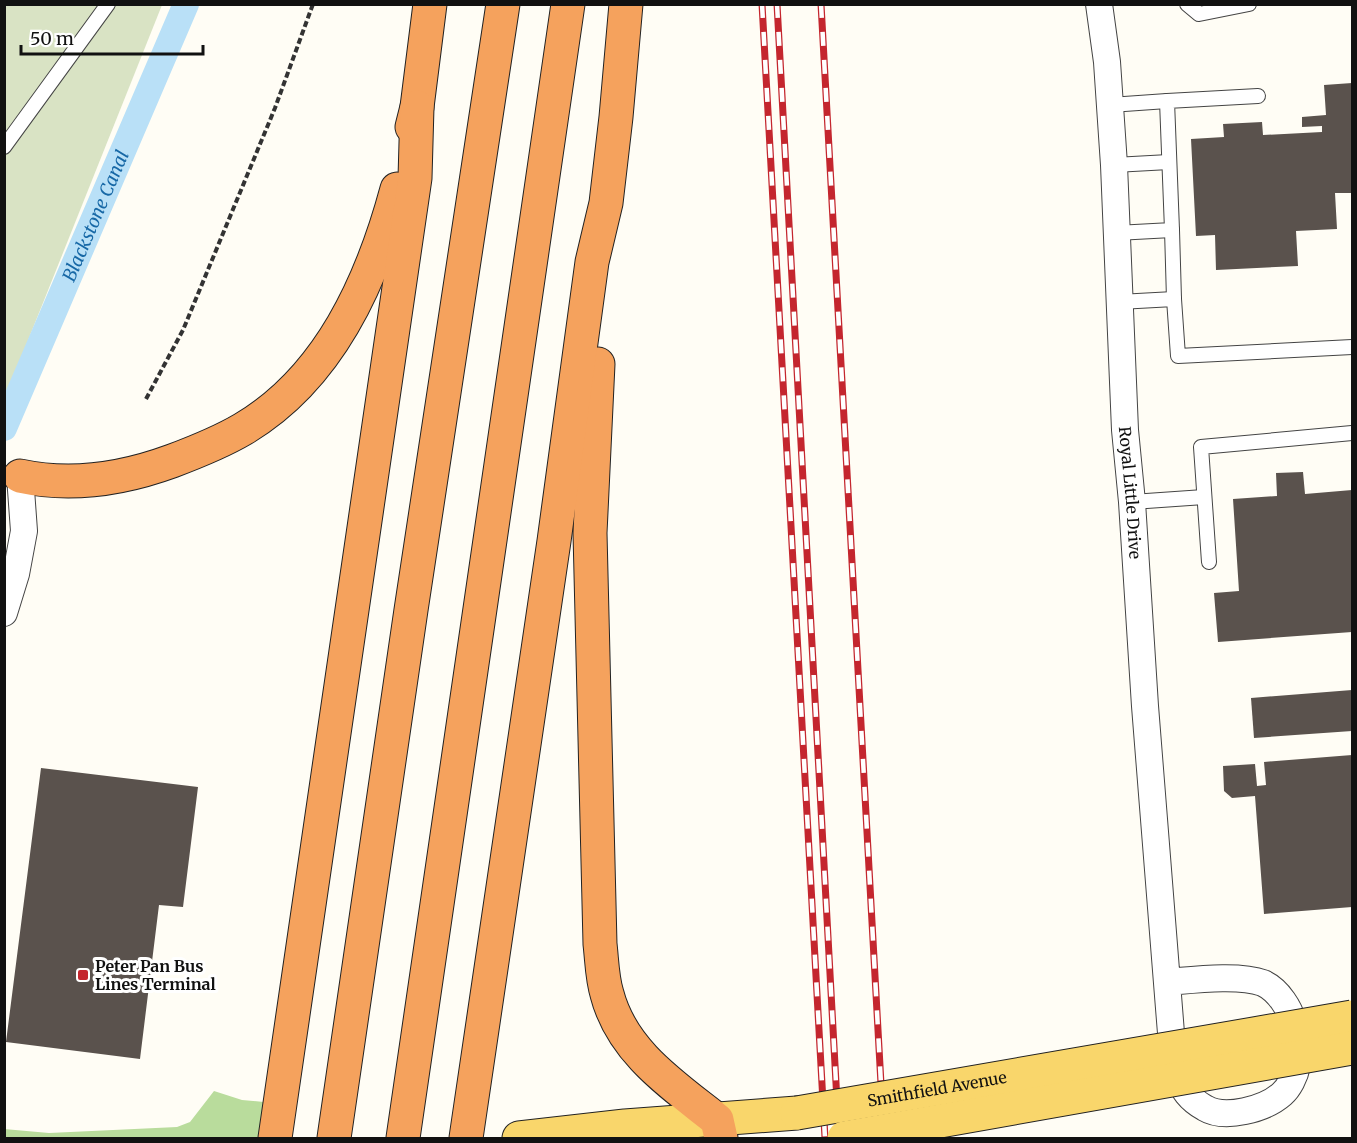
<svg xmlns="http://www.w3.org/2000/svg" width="1357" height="1143" viewBox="0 0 1357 1143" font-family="Merriweather,serif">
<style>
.forest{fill:#b9dc9c}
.cemetery{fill:#d9e3c4}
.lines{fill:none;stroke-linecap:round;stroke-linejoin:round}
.canal{stroke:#b9e0f7;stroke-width:26}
.building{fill:#5a524d}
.lane-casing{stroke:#444;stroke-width:16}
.street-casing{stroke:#444;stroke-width:28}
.primary-casing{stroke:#222;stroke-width:35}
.highway-casing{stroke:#222;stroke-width:35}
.path{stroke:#333;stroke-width:4;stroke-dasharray:6 3;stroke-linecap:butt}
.lane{stroke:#fff;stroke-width:14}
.street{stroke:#fff;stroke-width:26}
.primary{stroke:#f9d66b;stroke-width:33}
.highway{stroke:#f5a25d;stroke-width:33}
.rail-casing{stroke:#c4262e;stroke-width:7}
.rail{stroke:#fff;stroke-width:4.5;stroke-dasharray:14;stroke-linecap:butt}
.primary-bridge-casing{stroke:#222;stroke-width:35;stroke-linecap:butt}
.primary-bridge{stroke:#f9d66b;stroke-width:33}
.poi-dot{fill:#c4262e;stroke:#fff;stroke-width:2}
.labels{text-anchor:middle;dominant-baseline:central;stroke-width:6;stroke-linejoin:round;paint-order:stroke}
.street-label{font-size:16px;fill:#111;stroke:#fff}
.poi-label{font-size:16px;font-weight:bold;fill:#111;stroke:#fff;text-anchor:start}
.water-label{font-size:18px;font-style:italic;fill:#1768a6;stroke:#fff}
</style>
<rect width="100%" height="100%" fill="#fffdf5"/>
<!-- forest -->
<path class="forest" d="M214,1091l28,9 22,2 -4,36h-255l-1,-9 45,4 128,-6 13,-5z"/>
<!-- cemetery -->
<path class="cemetery" d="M5,5h157l-157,393z"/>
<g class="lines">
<!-- canal -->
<path class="canal" id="s1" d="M4,428l182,-424"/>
</g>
<!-- building -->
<g class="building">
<path d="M1352,83v110h-17l2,36 -41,2 2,35 -82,4 -1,-35 -19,1 -5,-97 33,-2 -1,-13 39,-2 1,13 59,-3v-6l-20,1v-10l24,-2 -2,-30z"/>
<path d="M1303,472l2,22 47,-4v142l-134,10 -4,-49 25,-2 -6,-92 44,-3 -1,-23z"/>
<path d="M1352,690v41l-98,7 -3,-40z"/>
<path d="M1352,755v152l-88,7 -9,-118 -23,2 -8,-7 -1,-25 32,-2 2,22 9,-1 -2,-23z"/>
<path d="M41,768l157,19 -15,120 -24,-2 -19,154 -134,-17z"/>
</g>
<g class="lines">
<defs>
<g id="lane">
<path d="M1187,4l12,10 50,-10"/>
<path d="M1110,105l57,-4"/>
<path d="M4,147l104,-143"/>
<path d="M1114,165l55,-3"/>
<path d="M1172,230l2,69"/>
<path d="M1116,233l56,-3 -5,-129 91,-5"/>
<path d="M1119,302l55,-3 4,57 174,-9"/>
<path d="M1132,502l72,-5"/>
<path d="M1209,562l-8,-115 151,-14"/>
</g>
<g id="street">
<path id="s2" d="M1099,4l8,58 7,103 11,265 7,72 13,204 29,365c9,17 13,27 31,37 20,12 60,1 77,-14 7,-6 13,-18 15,-28 3,-13 -1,-27 -3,-40 -3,-17 -16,-36 -31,-43 -24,-9 -71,-3 -96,-1"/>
<path d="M4,613l12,-39 8,-43 -4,-55"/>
</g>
<path id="primary" d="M519,1138l106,-12 172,-13"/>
<g id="highway">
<path d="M412,127l5,-20 13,-103"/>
<path d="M598,364l-8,169 10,411c2,17 2,34 7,50 15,58 66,91 110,126l4,18"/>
<path d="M20,476c51,11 103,3 152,-15 24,-9 49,-19 71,-32 86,-51 129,-147 154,-240"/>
<path d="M275,1138l140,-960 2,-71"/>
<path d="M334,1138l77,-528 92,-606"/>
<path d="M403,1138l165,-1134"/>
<path d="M466,1138l88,-597 38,-279 14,-59 10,-86 10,-113"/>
</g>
</defs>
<!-- lane casing -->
<use href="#lane" class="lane-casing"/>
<!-- street casing -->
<use href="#street" class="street-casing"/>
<!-- primary casing -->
<use href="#primary" class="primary-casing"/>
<!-- highway casing -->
<use href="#highway" class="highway-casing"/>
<!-- path -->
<path class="path" d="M146,399l37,-69 92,-222 38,-104"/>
<!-- lane -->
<use href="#lane" class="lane"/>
<!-- street -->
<use href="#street" class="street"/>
<!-- primary -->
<use href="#primary" class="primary"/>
<!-- highway -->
<use href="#highway" class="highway"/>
<defs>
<g id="rail">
<path d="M762,4l63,1134"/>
<path d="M777,4l62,1134"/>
<path d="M821,4l63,1134"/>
</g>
</defs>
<!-- rail casing -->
<use href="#rail" class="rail-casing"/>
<!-- rail -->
<use href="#rail" class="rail"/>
<defs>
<g id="primary-bridge">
<path id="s3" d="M797,1113l555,-96"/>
<path d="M844,1138l508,-90"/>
</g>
</defs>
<!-- primary-bridge casing -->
<use href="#primary-bridge" class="primary-bridge-casing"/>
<!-- primary-bridge -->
<use href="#primary-bridge" class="primary-bridge"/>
</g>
<!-- markers -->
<rect class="poi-dot" x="77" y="969" width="12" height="12" rx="3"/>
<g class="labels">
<!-- street labels -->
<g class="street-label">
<text stroke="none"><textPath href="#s2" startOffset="490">Royal Little Drive</textPath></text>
<text stroke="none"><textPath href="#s3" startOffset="142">Smithfield Avenue</textPath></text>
</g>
<!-- poi labels -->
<g class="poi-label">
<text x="95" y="966">Peter Pan Bus<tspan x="95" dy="18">Lines Terminal</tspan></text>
</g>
<!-- water labels -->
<g class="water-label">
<text stroke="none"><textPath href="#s1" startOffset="231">Blackstone Canal</textPath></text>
</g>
</g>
<!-- border -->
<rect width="1357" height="1143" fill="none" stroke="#111111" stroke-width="12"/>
<!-- scale -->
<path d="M21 45v9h182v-9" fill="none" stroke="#111111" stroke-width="3"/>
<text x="30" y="45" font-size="18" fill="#111111" stroke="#ffffff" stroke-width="4.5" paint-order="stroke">50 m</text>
</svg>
